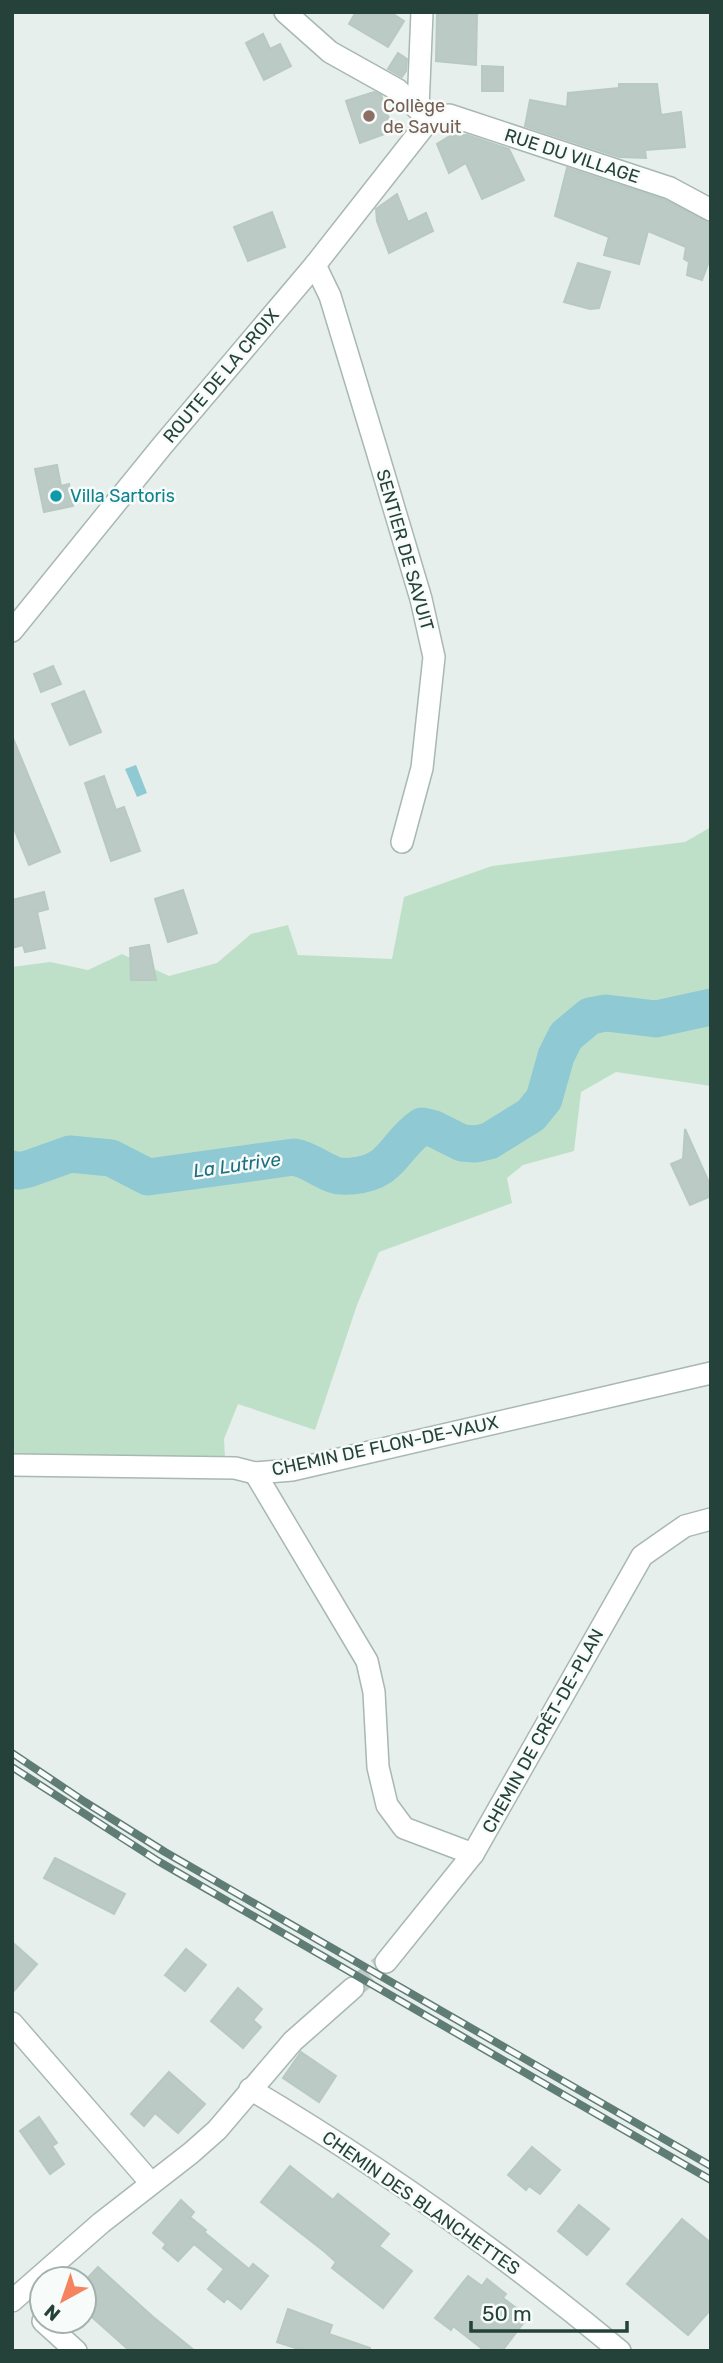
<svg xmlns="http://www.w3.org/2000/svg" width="723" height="2363" viewBox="0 0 723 2363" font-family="Rubik,sans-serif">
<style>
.green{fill:#bfe0c8}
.water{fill:#8ec9d4}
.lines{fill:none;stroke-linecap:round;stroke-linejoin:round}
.river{stroke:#8ec9d4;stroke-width:37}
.building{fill:#bbcac4;stroke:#b8c9c2;stroke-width:2}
.minor-tunnel{stroke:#bfccc8;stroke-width:21;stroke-dasharray:21 10;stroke-linecap:butt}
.minor-casing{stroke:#a8b8b2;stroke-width:24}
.minor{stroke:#fff;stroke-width:21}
.rail-casing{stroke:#5f7d75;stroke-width:8}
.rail{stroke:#f7fbf9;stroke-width:5;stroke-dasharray:16;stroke-linecap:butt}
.education-dot{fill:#8d6e63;stroke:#f7fbf9;stroke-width:2.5}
.culture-dot{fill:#0f9aa8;stroke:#f7fbf9;stroke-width:2.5}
.labels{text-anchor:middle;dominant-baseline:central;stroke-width:5;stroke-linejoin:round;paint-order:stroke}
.education-label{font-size:18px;fill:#785e54;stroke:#f7fbf9;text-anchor:start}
.street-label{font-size:18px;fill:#24423a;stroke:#f7fbf9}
.culture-label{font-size:18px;fill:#0d838f;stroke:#f7fbf9;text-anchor:start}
.water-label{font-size:19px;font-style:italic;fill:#1c6f80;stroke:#f7fbf9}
</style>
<rect width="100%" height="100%" fill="#e6efeb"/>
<!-- green -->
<path class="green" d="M711,827v259l-95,-14 -35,20 -7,59 -51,14 -16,13 5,25 -133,49 -22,53 -42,125 -77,-26 -14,35 1,19 -213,7v-498l38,-5 38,8 34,-16 47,22 48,-13 34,-29 37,-9 10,30 94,4 12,-62 88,-31 193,-24z"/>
<!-- water -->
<path class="water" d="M136,765l11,28 -10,4 -12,-28z"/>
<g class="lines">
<!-- river -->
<path class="river" d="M12,1169l6,2 10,-2 42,-15 41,4 37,19 146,-20c16,3 26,13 41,18 5,2 12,1 17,1 41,-3 41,-30 70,-50l12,3 28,14 14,1 13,-3 42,-26 13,-16 12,-43 10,-20 24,-20 16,-3 50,6 55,-12"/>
</g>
<!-- building -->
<g class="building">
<path d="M356,12h34l14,9 -16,26 -39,-23z"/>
<path d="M437,13l40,1 -1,51 -40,-4z"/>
<path d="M263,34l7,15 10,-5 11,22 -27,14 -18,-37z"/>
<path d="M398,53l9,6 -1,12 -4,6 -14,-8z"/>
<path d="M482,66l21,1v24h-21z"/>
<path d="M619,84h38l4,31 20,-3 4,35 -40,3 1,8 -27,-1 -94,-31 5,-26 37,7 1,-14 51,-5z"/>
<path d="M374,92l7,3 12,36 -33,12 -14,-42z"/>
<path d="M467,135l42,14 15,31 -42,19 -16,-36 -17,10 -12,-29 13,-8z"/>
<path d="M567,168l98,32 46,23v33l-9,24 -15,-5 2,-13 -5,-3 2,-12 -38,-16 -9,33 -35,-9 5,-18 -54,-21z"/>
<path d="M397,194l11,28 18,-9 7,18 -44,22 -12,-32 -1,-12z"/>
<path d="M272,212l13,35 -37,14 -14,-34z"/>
<path d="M578,263l32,9 -11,36 -9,1 -26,-7z"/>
<path d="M57,465l4,21 8,-2 4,22 -29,6 -9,-43z"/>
<path d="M53,666l8,18 -20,8 -7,-18z"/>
<path d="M84,691l17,41 -31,13 -18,-41z"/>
<path d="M12,736l48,116 -31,13 -17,-41z"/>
<path d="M104,776l12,34 8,-3 16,44 -29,10 -26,-78z"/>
<path d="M183,890l14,43 -29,9 -13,-43z"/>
<path d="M44,892l4,17 -11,3 8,36 -20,4 -2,-7 -11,3v-48z"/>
<path d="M149,945l7,35h-25l-1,-32z"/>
<path d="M685,1129l26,58v9l-21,9 -19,-41 12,-5z"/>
<path d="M55,1858l70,36 -11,20 -70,-36z"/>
<path d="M12,1942l25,22 -25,29z"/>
<path d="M186,1949l20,16 -21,26 -20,-16z"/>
<path d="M238,1988l24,21 -9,11 8,7 -18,21 -32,-27z"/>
<path d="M301,2052l35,24 -17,26 -36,-24z"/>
<path d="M169,2072l36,32 -27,29 -23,-20 -11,13 -13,-12z"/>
<path d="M39,2117l18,26 -5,3 12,18 -14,10 -30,-43z"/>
<path d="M532,2147l28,23 -20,24 -11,-8 -3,4 -18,-15z"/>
<path d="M290,2166l43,34 5,-6 51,40 -10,12 33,25 -29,37 -51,-40 4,-6 -11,-10 -64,-50z"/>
<path d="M181,2200l13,12 -4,5 16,13 -2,2 45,37 4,-5 15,12 -27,33 -14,-11 -3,4 -16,-13 16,-20 -30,-25 -16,17 -15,-13 3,-4 -13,-11z"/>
<path d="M579,2205l30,24 -22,26 -29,-24z"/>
<path d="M682,2219l29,24v66l-23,26 -61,-51z"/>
<path d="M98,2267l54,49 43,35h-65l-46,-41v-28z"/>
<path d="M468,2276l14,10 5,-7 19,15 -3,4 25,19 -26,34h-17l-32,-25 -2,4 -16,-12z"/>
<path d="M288,2309l44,16 -3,9 41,14v3h-65l-28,-9z"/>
</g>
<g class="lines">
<!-- minor-tunnel -->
<path class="minor-tunnel" d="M353,1988l33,-26"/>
<defs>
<g id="minor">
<path d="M285,12l45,40 68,38 31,30"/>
<path d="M418,108l4,-96"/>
<path d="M429,120l20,-5 221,73 41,22"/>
<path d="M315,265l15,31 47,155 44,148 13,58 -12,111 -20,74"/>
<path d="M12,631l150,-185 153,-181 114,-145"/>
<path d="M12,1465l223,3 20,5 37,-3 419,-97"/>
<path d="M255,1473l112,188 7,31 4,75 9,38 17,23 69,26"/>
<path d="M386,1962l87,-108 169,-298 43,-30 26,-7"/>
<path d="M12,2023l139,160"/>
<path d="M250,2089c130,77 253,165 370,262"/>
<path d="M12,2301l89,-78 90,-70 26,-23 76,-89 60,-53"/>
<path d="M43,2321l33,30"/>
</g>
</defs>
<!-- minor casing -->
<use href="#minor" class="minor-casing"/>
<!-- minor -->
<use href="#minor" class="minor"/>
<defs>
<g id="rail">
<path d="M12,1753l73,49 80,50 546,314"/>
<path d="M12,1767l146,94 553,319"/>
</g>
</defs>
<!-- rail casing -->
<use href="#rail" class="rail-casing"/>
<!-- rail -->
<use href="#rail" class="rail"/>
</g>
<!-- markers -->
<circle class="education-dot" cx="369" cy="116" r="7"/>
<circle class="culture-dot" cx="56" cy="496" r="7"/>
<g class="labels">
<!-- education labels -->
<g class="education-label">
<text x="383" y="106">Collège<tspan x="383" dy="21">de Savuit</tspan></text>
</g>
<!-- street labels -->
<g class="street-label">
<text transform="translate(572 156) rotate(18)">RUE DU VILLAGE</text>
<text transform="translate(221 376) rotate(-50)">ROUTE DE LA CROIX</text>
<text transform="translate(405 550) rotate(74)">SENTIER DE SAVUIT</text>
<text transform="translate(385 1446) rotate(-12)">CHEMIN DE FLON-DE-VAUX</text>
<text transform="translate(543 1731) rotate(-61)">CHEMIN DE CRÊT-DE-PLAN</text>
<text transform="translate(421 2203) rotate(35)">CHEMIN DES BLANCHETTES</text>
</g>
<!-- culture labels -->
<g class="culture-label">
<text x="70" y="496">Villa Sartoris</text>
</g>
<!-- water labels -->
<g class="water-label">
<text transform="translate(237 1165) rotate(-8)">La Lutrive</text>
</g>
</g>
<!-- border -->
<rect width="723" height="2363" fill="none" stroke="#24423a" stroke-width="28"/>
<!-- north arrow -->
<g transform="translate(63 2300) rotate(220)"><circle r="33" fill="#f7fbf9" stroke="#a3b1ad" stroke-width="2"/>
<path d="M0-5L12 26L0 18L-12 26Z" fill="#f4845f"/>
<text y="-10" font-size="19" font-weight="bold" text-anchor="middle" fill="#24423a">N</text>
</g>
<!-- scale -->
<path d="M471 2321v10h156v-10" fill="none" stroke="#24423a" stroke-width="3.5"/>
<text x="482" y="2321" font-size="21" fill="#24423a" stroke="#f7fbf9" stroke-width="5" paint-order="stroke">50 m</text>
</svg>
